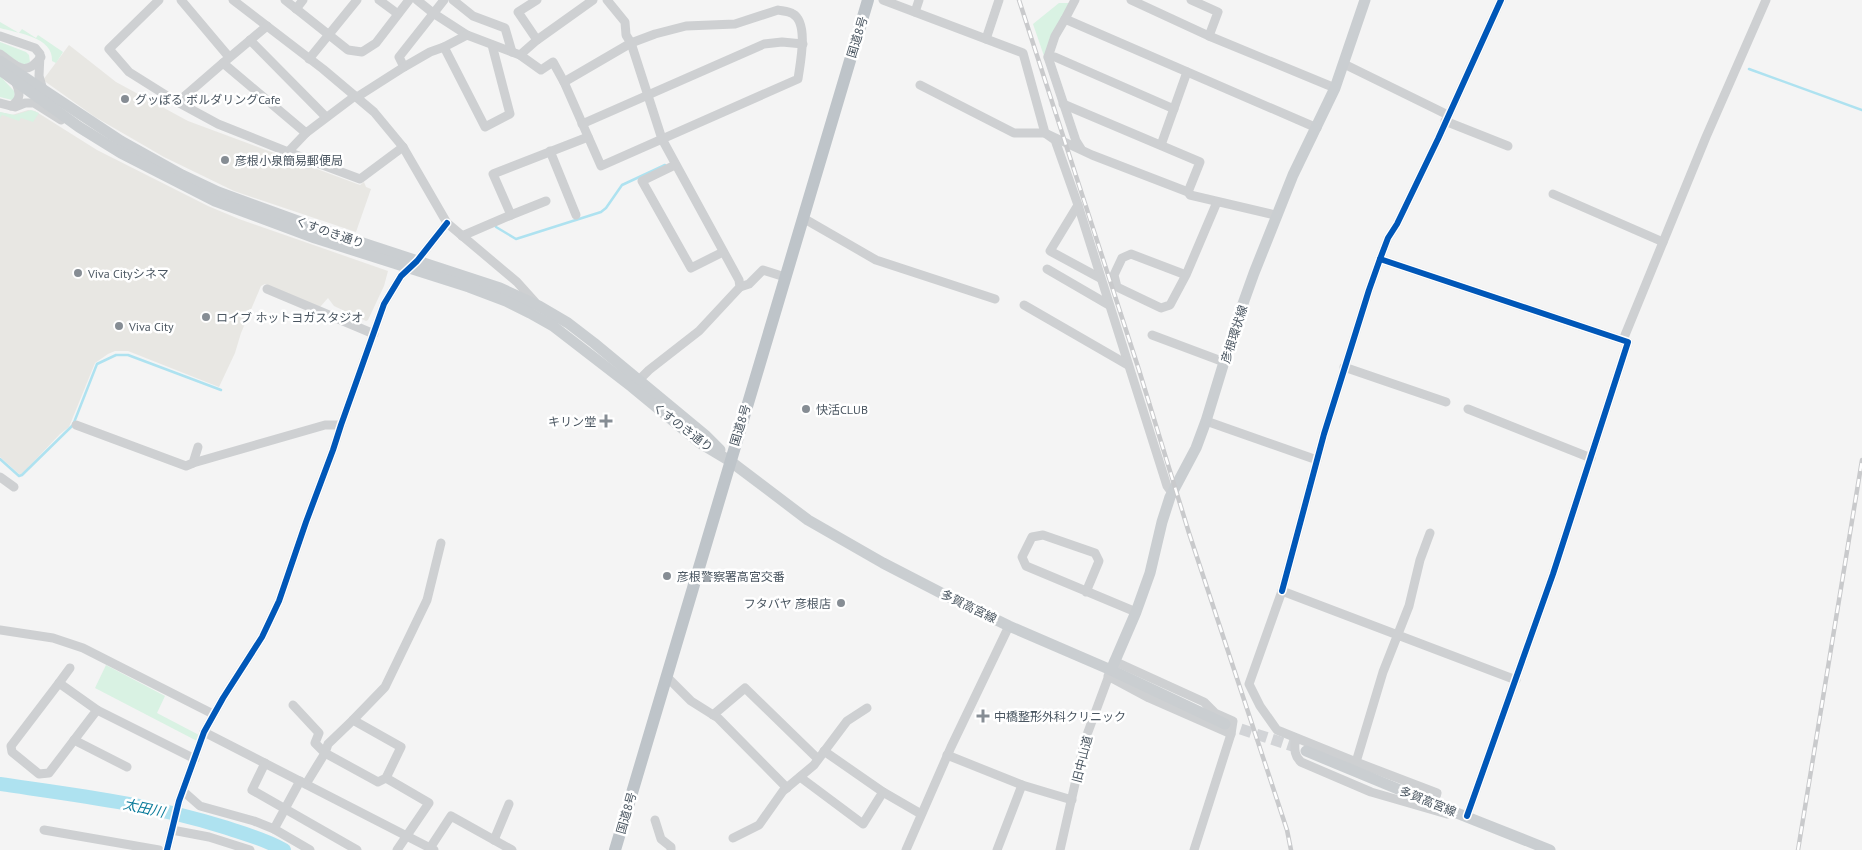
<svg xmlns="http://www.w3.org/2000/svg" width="1862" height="850" viewBox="0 0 1862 850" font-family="'PT Sans','Noto Sans JP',sans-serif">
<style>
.commercial{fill:#e8e7e3}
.green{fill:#d9f2e3}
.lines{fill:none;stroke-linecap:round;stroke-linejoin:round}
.stream{stroke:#aee2f0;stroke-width:2.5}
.river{stroke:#aee2f0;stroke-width:14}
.major-tunnel{stroke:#d2d4d7;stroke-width:11;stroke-dasharray:11 5.5;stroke-linecap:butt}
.minor{stroke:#ced0d2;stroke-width:9}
.major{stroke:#caced1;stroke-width:11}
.highway{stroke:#bec4c9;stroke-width:12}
.rail-casing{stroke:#c9cacc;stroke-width:4.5}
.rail{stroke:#fff;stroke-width:2.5;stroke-dasharray:8;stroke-linecap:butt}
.cycleway-casing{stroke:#fff;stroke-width:9}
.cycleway{stroke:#0057b8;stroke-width:6}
.poi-dot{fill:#868d94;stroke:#fff;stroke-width:2}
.labels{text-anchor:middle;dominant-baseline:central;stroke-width:5;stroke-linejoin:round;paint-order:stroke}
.street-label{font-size:12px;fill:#4a5661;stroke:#fff}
.poi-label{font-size:12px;fill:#4a5661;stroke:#fff;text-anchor:start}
.water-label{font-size:14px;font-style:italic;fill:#0c7c9b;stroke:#fff}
</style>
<rect width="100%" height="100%" fill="#f4f4f4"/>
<!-- commercial -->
<g class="commercial">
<path d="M69,45l47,37 72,39 172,64 4,-3 2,5 5,2 -15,43 -122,-41 -70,-34 -69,-40 -52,-37z"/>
<path d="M28,110l7,1 62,39 111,56 31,13 149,52 -4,15 -16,34 -2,1 -32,-15 -6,-8 -8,9 -55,-23 -4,2 -20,47 -6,20 -16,34 -91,-36h-13l-7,3 -13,9 -26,64 -9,7 -38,40h-3l-19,-17v-345l12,3z"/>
</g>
<!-- green -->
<g class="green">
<path d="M1059,3h11l-18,32 -8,21 -11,-32z"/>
<path d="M0,22l19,11 3,-4 14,9 2,-3 25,17 -7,11 -4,-2c2,-24 -35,-28 -52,-33z"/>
<path d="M0,42l26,10 3,3 1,7 -6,3 -24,-14z"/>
<path d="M0,76l15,16 -1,6 -2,2 -12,-3z"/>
<path d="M31,110l8,3 -6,9 -12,-4 -2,3 -17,-6 -2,3v-6l15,3z"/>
<path d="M106,665l59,31 -8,17 42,22 -2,6 -102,-53z"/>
</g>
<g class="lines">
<!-- stream -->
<g class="stream">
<path d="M1749,69l113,41"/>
<path d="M496,227l20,12 85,-27 5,-4 16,-23 43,-20"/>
<path d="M0,459l19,17 3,-1 51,-50 24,-61 19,-9h12l93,35"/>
</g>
<!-- river -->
<path class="river" d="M0,784c75,11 151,20 224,43 21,7 41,12 60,23"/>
<!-- major-tunnel -->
<path class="major-tunnel" d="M1225,724l80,26"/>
<!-- minor -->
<g class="minor">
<path d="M159,0l-50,49 20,23 43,27 46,25 70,28"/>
<path d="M181,0l48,57"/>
<path d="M233,0l90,69 51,43 29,35 44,76 70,59 18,20"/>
<path d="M285,0l63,50 14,2 14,-9 33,-43"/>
<path d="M379,0l19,14"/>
<path d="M417,0l16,13 34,22 53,20 17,-15 56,-40"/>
<path d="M444,0l-45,57 5,10 26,-15 14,-5 41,80 25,-13 -18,-69"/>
<path d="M453,0l20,16 32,12 7,24"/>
<path d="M537,0l-19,12 19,28"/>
<path d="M607,0l18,22 1,13 5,8 31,96 77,141 1,7 -41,44 -50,39 -15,15"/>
<path d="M883,0l140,53 22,80 10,7 23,65 89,281 5,7"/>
<path d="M1075,0l-10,19 252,109"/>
<path d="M1131,0l78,36 9,-24 -27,-12"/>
<path d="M296,9l7,-9"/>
<path d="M778,10c4,1 11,1 15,4 16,9 7,50 5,65l-197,87 -37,-84 67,-39 24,-9 31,-8 49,-2z"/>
<path d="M915,12l4,-12"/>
<path d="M1065,19l-10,17 -7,21 28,84 5,8"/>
<path d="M267,26l-44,37 83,70 49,-37"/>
<path d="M0,36l35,12 5,6 -1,22 4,14"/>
<path d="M1209,36l126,52"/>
<path d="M986,39l13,-39"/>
<path d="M250,40l76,77"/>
<path d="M444,47l23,-12"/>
<path d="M0,54c17,12 25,24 41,3"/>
<path d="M520,55l21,15 12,-8 11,20"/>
<path d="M1048,57h7l119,52"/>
<path d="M309,59l48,-59"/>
<path d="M1344,64l104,51"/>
<path d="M920,85l94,48h31l47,22 96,37 2,3 81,19 5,3"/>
<path d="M357,97l47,-30"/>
<path d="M178,102l45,-39"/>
<path d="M0,103l15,4 10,-4h9l27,17"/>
<path d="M1063,104l137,58 -12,30"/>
<path d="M11,106c11,-7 9,-14 4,-25"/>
<path d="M1445,121l63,25"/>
<path d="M582,124l182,-80 18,-2 21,2"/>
<path d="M306,133l-18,19 72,27 43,-32"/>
<path d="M1161,145l26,-73"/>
<path d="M550,151l26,64"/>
<path d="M675,165l-33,16 49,87 32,-16"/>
<path d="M1553,194l110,48"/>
<path d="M546,201l-35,14 -18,-41 95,-37"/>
<path d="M1078,205l-28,46 50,27"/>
<path d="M803,218l73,42 119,39"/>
<path d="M462,236l49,-21"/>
<path d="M1380,259l248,83 -75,232 -86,242"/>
<path d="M1047,269l62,36"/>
<path d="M1186,275l-55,-21 -9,4 -8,17 3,12 44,21 9,-3 16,-30 31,-73"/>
<path d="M740,287l9,-3 14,-14 22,7"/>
<path d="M267,289l107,45"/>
<path d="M1024,305l104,60"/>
<path d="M1152,335l72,27"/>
<path d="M1623,340l83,-203 60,-137"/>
<path d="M1344,367l102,35"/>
<path d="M1468,409l123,49"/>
<path d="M1206,421l111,39"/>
<path d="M76,425l110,41 7,-3 5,-16"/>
<path d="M193,463l132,-38h16"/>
<path d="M0,477l14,10"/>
<path d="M1430,533l-10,27 -11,46 -26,66 -27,90 -79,-32 -17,-24 -11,-22 33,-93 234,89"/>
<path d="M1282,591l42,-157 45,-144 11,-31 8,-21 9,-14 41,-85 63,-139"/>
<path d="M1086,592l13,-31 -4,-8 -52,-18 -11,2 -10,20 4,9 110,46"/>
<path d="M0,630l53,8 30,10 130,66"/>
<path d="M1114,661l90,41 11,11 18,8 -2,13 -37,116"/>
<path d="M666,676l25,25 27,17 69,70"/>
<path d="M1108,676l41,22 82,36"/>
<path d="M59,683l38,27 -48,63 -10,1 -27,-22 -1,-6z"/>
<path d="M59,683l11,-15"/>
<path d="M293,705l26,28 -4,10 10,10 -19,31"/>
<path d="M97,710l98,49"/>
<path d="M713,715l32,-27 73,71"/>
<path d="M353,720l48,27 -15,31 -8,4 -53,-29 3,-9z"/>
<path d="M353,720l32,-33 42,-87 14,-57"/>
<path d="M204,732l230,118"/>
<path d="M1295,738c0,9 -2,17 6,24l70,30 76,22"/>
<path d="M74,740l53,27"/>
<path d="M947,755l75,30 50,15"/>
<path d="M1356,762l81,31 -3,11"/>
<path d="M265,763l-13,27 105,60"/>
<path d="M800,777l63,47 20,-32 -59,-41"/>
<path d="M386,778l43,25 -32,47"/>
<path d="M183,791l17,15 54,15 20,8 36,21"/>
<path d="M883,792l38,22"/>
<path d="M655,820l6,19 10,8v3"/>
<path d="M274,829l26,-48"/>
<path d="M44,830l115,20"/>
<path d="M172,830l37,7 41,13"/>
<path d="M733,838l26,-13 24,-34 31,-26 33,-44 20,-13"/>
<path d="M494,840l15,-36"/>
<path d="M430,848l21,-32 61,34"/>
<path d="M167,850l12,-49 25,-69 19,-34 39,-61 17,-36 27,-79 27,-72 8,-25 43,-121 17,-28 16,-15 30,-38"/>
<path d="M906,850l45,-103 58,-121"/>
<path d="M997,850l25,-65"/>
<path d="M1060,850l25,-110 26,-70"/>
</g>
<!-- major -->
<g class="major">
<path d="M0,61l121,80 61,34 36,17 99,36 183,60 39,18 29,17 26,20 111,92 15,15"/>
<path d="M0,70l79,57 42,26 94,48 100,37 154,49 37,14 24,12 23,13 79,61 68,56 30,18 78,59 75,43 62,32 64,31 102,44 114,54"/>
<path d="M1111,670l25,-58 14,-39 12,-51 8,-25 26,-49 10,-27 29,-95 19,-53 39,-98 42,-87 30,-88"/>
<path d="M1306,751l128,53 116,46"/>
</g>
<!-- highway -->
<path class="highway" d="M615,850l253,-850"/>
<defs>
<g id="rail">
<path d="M1019,0l120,370 50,163 98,297 4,20"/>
<path d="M1798,850l64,-390"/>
</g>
</defs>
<!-- rail casing -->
<use href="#rail" class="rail-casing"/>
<!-- rail -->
<use href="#rail" class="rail"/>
<defs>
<g id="cycleway">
<path d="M1380,259l248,83 -75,232 -86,242"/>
<path d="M1282,591l42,-157 45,-144 11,-31 8,-21 9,-14 41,-85 63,-139"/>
<path d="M167,850l12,-49 25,-69 19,-34 39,-61 17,-36 27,-79 27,-72 8,-25 43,-121 17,-28 16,-15 30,-38"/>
</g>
</defs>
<!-- cycleway casing -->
<use href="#cycleway" class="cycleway-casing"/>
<!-- cycleway -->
<use href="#cycleway" class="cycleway"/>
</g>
<!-- markers -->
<g class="poi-dot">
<circle cx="125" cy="99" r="5"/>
<circle cx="225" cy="160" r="5"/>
<circle cx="78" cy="273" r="5"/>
<circle cx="206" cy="317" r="5"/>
<circle cx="119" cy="326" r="5"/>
<circle cx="806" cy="409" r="5"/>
<path d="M603.5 413.5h5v5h5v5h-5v5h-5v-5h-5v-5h5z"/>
<circle cx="667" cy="576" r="5"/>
<circle cx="841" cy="603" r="5"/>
<path d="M980.5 708.5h5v5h5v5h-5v5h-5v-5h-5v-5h5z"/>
</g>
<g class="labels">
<!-- street labels -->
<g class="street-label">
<text transform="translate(857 37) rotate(-73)">国道8号</text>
<text transform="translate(330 232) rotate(19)">くすのき通り</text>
<text transform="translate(1234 334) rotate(-72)">彦根環状線</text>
<text transform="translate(740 425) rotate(-73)">国道8号</text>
<text transform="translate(683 427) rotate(37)">くすのき通り</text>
<text transform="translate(969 606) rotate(26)">多賀高宮線</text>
<text transform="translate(1082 759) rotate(-76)">旧中山道</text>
<text transform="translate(1428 801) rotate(22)">多賀高宮線</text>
<text transform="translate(626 813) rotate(-74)">国道8号</text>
</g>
<!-- poi labels -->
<g class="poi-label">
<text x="135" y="99">グッぽる ボルダリングCafe</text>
<text x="235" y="160">彦根小泉簡易郵便局</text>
<text x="88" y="273">Viva Cityシネマ</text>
<text x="216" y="317">ロイブ ホットヨガスタジオ</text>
<text x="129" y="326">Viva City</text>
<text x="816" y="409">快活CLUB</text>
<text x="596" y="421" text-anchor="end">キリン堂</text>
<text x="677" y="576">彦根警察署高宮交番</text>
<text x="831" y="603" text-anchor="end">フタバヤ 彦根店</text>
<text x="994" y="716">中橋整形外科クリニック</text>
</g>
<!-- water labels -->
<g class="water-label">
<text transform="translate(144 808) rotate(12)">太田川</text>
</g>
</g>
</svg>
